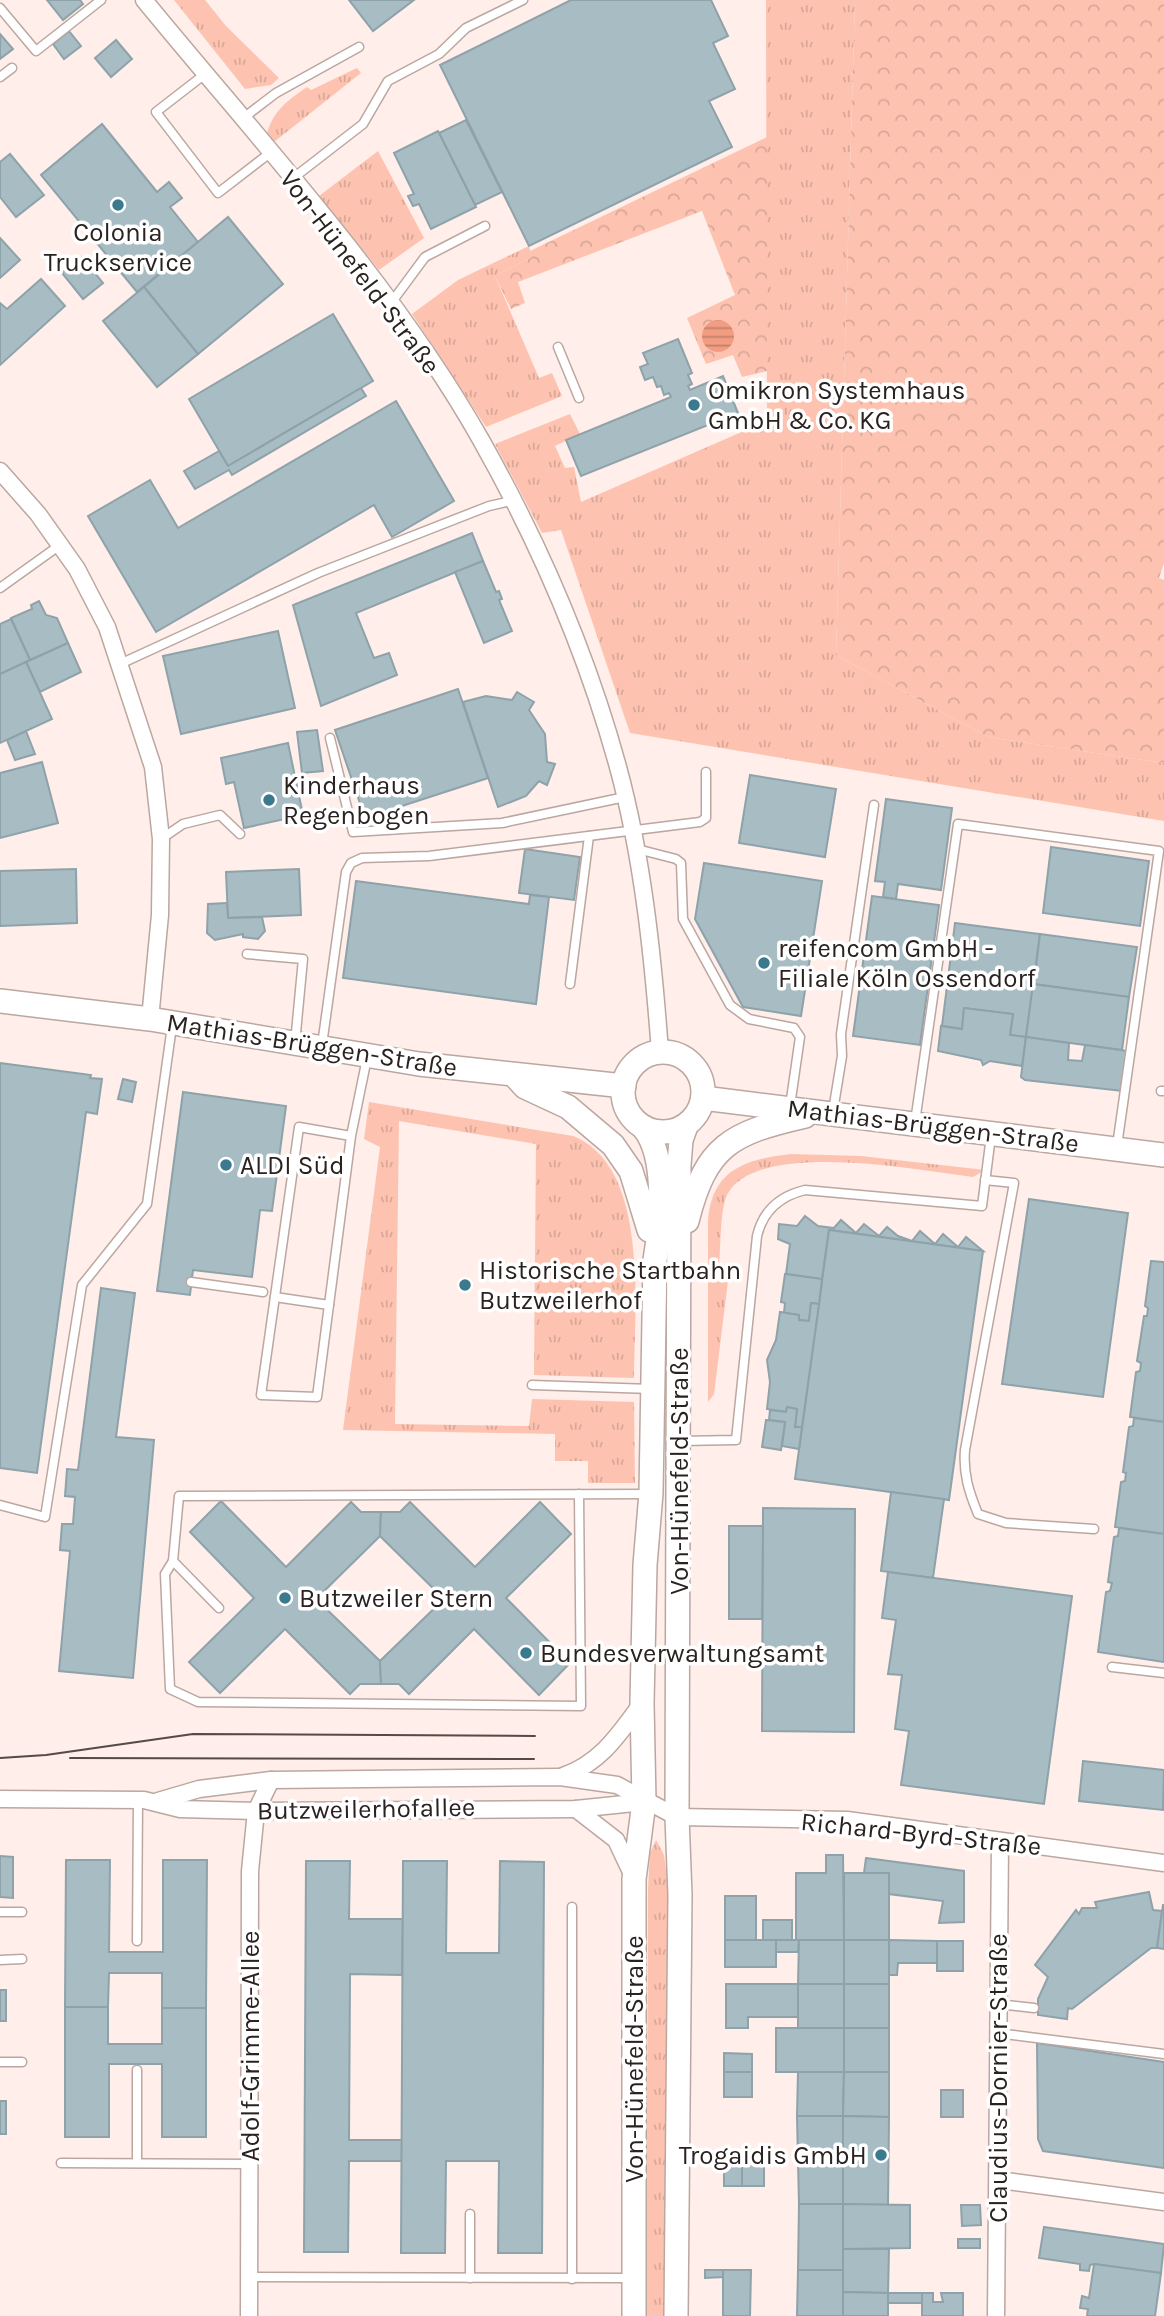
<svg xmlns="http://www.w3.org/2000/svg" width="1164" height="2316" viewBox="0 0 1164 2316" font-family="Karla,sans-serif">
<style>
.grass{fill:url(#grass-tufts)}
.forest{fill:url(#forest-crowns)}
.water{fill:url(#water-rules)}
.building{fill:#a8bcc4;stroke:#8ea2aa;stroke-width:2}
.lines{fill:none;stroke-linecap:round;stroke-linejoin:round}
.lane-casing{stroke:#bba7a0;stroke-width:11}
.street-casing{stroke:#bba7a0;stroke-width:19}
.secondary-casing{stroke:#bba7a0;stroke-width:26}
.lane{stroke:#fff;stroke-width:8}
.street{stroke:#fff;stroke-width:16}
.secondary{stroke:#fff;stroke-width:23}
.tram{stroke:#544a48;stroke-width:2}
.poi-dot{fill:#3a798e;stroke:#fff;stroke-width:2.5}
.labels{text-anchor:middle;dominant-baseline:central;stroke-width:7;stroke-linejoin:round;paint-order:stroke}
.poi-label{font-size:26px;fill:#2a2220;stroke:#fff;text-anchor:start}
.street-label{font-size:26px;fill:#2a2220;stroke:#fff}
</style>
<defs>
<pattern id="grass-tufts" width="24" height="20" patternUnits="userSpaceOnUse" patternTransform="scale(1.75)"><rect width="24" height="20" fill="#fdc3b0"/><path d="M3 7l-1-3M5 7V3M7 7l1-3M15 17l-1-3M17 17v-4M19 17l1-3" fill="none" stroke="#d9a797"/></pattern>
<pattern id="forest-crowns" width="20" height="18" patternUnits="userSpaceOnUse" patternTransform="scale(1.75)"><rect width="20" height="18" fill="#fdc3b0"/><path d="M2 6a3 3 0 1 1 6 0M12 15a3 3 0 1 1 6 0" fill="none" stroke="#d9a797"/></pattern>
<pattern id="water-rules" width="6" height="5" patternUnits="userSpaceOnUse" patternTransform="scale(1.75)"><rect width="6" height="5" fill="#f29d82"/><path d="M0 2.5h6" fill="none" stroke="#c4806a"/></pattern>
</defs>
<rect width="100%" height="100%" fill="#ffeee9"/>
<!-- grass -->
<g class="grass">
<path d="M174,0h31l21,26 53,52 -8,7 -26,4z"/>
<path d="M766,0h89l-19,655 152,82 176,26v58l-534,-88 -69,-203 -19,3 -47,-89 75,-30 10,20 -25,12 10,22 9,-1 7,35 186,-81z"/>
<path d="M357,68l4,5 -87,69 -7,-9c7,-23 20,-32 40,-46l4,3z"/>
<path d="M378,151l46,87 -45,32 -60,-74z"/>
<path d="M529,246l3,11 -37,19 44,102 13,-5 10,23 -76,31 -74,-113 46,-34z"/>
<path d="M369,1102l204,34c78,31 61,175 61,242l-100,-3 2,-231 -137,-23 -4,303 134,2 3,-27 102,3 1,81h-47v-22h-33v-27l-212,-4 37,-283 -16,-8z"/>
<path d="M791,1154l70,2 124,14 -12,7c-51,-6 -217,-39 -246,18 -7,15 -6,51 -8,69l11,1 -16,129 -6,8v-180c3,-52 37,-63 83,-68z"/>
<path d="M656,1840l8,15 5,37 -1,424h-22l2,-428 2,-35z"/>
</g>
<!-- forest -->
<g class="forest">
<path d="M855,0h309v563l-5,15 5,2v183l-176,-26 -152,-82z"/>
<path d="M767,137v234l-25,6 -9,-22 -27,9 -19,-46 48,-23 -33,-84 -184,71 7,21 -14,6 -16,-33 37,-19 -2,-6z"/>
</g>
<!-- water -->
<circle class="water" cx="718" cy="336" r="16"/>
<!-- building -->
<g class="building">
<path d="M47,0h33l3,4 -20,16z"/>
<path d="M349,0h65l-41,31z"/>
<path d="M571,0h140l17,36 -15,7 22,46 -26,12 23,46 -203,99 -89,-181z"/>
<path d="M69,31l12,15 -17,13 -11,-15z"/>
<path d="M0,34l13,15 -13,10z"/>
<path d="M116,40l16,19 -21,18 -16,-19z"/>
<path d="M466,120l36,72 -27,13 -36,-72z"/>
<path d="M102,124l55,68 12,-10 13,16 -12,9 28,35 -61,50 -96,-117z"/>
<path d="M438,131l38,76 -45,22 -12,-25 -6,2 -5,-10 6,-2 -20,-41z"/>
<path d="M10,154l34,41 -28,22 -16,-20v-35z"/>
<path d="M228,217l55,67 -85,70 -54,-67z"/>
<path d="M0,238l20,22 -20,18z"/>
<path d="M82,257l21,26 -20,16 -21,-26z"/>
<path d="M41,279l24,27 -65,59v-62l7,6z"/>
<path d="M144,287l54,67 -41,33 -54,-66z"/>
<path d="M333,314l40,67 -145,85 -39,-67z"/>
<path d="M678,339l14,34 -4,2 4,9 -4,2 2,4 33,-14 15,37 -157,63 -15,-36 105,-43 -2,-4 -5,2 -3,-9 -4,1 -4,-10 -8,3 -5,-13 8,-3 -5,-11z"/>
<path d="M361,388l5,8 -134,79 -3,-5 -34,19 -11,-18 35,-20 9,15z"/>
<path d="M396,401l58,100 -62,36 -18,-32 -218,127 -68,-116 62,-36 28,48z"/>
<path d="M472,533l11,28 -127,52 18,45 15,-5 8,22 -76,31 -28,-101z"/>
<path d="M483,561l13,31 3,-1 3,8 -3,1 13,31 -28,12 -29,-71z"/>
<path d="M39,601l7,14 11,3 11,25 -38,17 -19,-42 21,-9 -1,-4z"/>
<path d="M11,619l19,41 -30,14v-50z"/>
<path d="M278,631l17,77 -114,26 -18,-78z"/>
<path d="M68,643l13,29 -41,20 -14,-30z"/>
<path d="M26,662l26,57 -52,24v-69z"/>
<path d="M458,689l30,89 -123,40 -30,-88z"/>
<path d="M517,692l17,10 -5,8 16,24 2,28 8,2 -8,21 -8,-4 -13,15 -28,11 -35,-105 23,-6 26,4z"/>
<path d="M317,730l6,41 -21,2 -5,-41z"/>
<path d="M26,731l9,23 -20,6 -8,-20z"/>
<path d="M288,743l15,72 -59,13 -10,-46 -8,2 -5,-26z"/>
<path d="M42,762l16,61 -58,15v-65z"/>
<path d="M750,775l86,14 -11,68 -86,-14z"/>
<path d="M886,799l66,9 -11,82 -43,-6 -2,15 -13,-2 2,-15 -10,-1z"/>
<path d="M1051,847l98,14 -9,65 -97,-13z"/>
<path d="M525,849l55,8 -6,43 -55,-7z"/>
<path d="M704,863l118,18 -21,135 -58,-9 -48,-88z"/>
<path d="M76,869l1,54 -77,3v-55z"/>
<path d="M299,869l2,46 -73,3 -2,-46z"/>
<path d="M356,881l173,23 1,-9 19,2 -13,107 -193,-26z"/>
<path d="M872,896l67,9 -19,140 -67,-9z"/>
<path d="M227,903l1,15 34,-1 3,14 -7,8 -15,-2v-3l-28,6 -8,-7 1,-29z"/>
<path d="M955,923l85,11 -14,103 -16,-2 3,-21 -49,-6 -2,21 -20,-3z"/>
<path d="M1040,934l97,13 -8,50 -95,-13z"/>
<path d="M1033,984l96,13 -7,53 -96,-13z"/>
<path d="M964,1008l49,6 -3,21 16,2 -4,29 -32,-5 -7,4 -2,-5 -43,-9 3,-25 21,3z"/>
<path d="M1026,1037l43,6 -1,17 14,1 3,-16 43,6 -6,40 -97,-11 -4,-3z"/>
<path d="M0,1063l91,12 -1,3 12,1 -5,35 -11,-2 -49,361 -37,-5z"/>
<path d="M123,1079l13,3 -4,20 -14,-3z"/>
<path d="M183,1092l103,14 -14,105 -12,-1 -8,67 -59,-7 -3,25 -33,-4z"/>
<path d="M1029,1199l99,14 -25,184 -101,-13z"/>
<path d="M805,1216l13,10 16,2 7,-8 15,13 8,-9 15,12 8,-9 11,9 14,5 8,-10 15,13 8,-10 15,13 8,-10 17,14 -154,-21 -7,49 -36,-5 4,-30 -12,-5 1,-15 18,2z"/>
<path d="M829,1230l154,21 -34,249 -154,-21z"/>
<path d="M1151,1261l13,1v160l-34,-5 6,-45 4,-1 1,-8 -4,-2 7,-45h3l1,-8 -3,-2z"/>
<path d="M785,1274l37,5 -3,25 -8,-1 -2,18 -10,-1v-5l-15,-2 1,-10 -4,-1z"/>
<path d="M101,1288l34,5 -19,144 38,3 -21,238 -74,-7 11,-120 -10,-1 2,-26h11l2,-27 -10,-1 2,-27 11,1z"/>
<path d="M811,1303l8,1 -17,123h-7l2,-18 -10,-2 -1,5 -19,-3 3,-27 -3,-22 9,-20 4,-28 19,3v5l10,1z"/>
<path d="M787,1407l10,2 -2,18h7l-3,22 -17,-3 3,-24 -16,-2 1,-10 16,2z"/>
<path d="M1134,1418l30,4v112l-49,-7 6,-45 4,-1 1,-8 -3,-1 6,-45 4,-1z"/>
<path d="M766,1420l19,2 -4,28 -19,-3z"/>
<path d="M891,1492l53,7 -11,79 -52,-7z"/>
<path d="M221,1501l65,66 65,-65 10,10h20l-1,24 -64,63 64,62 1,23h-21l-10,10 -65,-65 -65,64 -31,-31 65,-64 -64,-66z"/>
<path d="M410,1502l65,65 65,-65 31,32 -65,64 64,65 -31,32 -65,-66 -65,65 -10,-10h-18l-1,-23 64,-62 -64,-63 1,-24h19z"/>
<path d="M763,1508l92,1 -1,223 -92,-1z"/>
<path d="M729,1526h34l-1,93h-33z"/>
<path d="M1119,1528l45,6v128l-66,-10 8,-60 4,-1 2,-8 -4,-1 6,-45 4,-1z"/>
<path d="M888,1572l184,24 -28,208 -143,-19 8,-54 -14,-2 7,-54 -14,-1 8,-54 -14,-2z"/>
<path d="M1083,1761l81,9 -1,40 -84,-9z"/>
<path d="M826,1855h17l1,85h-48v-67h30z"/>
<path d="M0,1856l13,1v41l-13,-1z"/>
<path d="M866,1858l98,13v51l-25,1 4,-22 -54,-7v-21h-25z"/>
<path d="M66,1860h44l-1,92h54v-92h44l-1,148h-44v-35h-53l-1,34h-43z"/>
<path d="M306,1861h44l-1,58h54l-1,56 -52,-1 -1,166h53v21h-53l-1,91h-44z"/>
<path d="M403,1861h44l-1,92h53l1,-92 44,1 -2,391h-44l1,-92h-53l-1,92h-44z"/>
<rect x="844" y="1873" width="45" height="67"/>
<path d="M1149,1892l4,18 9,1 -5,37h-6l-79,61 -4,-1 -1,11 -29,-4v-16l10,-22 -13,-12 41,-55 3,4 3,-6h15l-2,-6z"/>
<rect x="725" y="1896" width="31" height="44"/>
<path d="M1163,1905h1v44l-7,-1z"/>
<rect x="763" y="1920" width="29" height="20"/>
<rect x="725" y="1940" width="51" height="27"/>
<path d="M776,1940h23l-1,12h-22z"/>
<path d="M799,1940h45v44h-46z"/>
<rect x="844" y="1940" width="45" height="44"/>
<path d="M889,1940l48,1v22h-39l-1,12h-8z"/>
<rect x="937" y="1941" width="26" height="30"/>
<path d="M726,1984h72v33h-50v11h-22z"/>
<rect x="798" y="1984" width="46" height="44"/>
<rect x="844" y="1984" width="45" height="44"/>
<rect x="0" y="1990" width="6" height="31"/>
<path d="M65,2007h43v37h54v-36h44v129h-44v-73h-53v73h-44z"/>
<rect x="776" y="2028" width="68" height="44"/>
<rect x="844" y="2028" width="45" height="44"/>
<path d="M1037,2043l127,19v106l-121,-17 -5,-12z"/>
<path d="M724,2053l28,1v18h-28z"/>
<rect x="724" y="2072" width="28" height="25"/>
<path d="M798,2072h46l-1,44h-46z"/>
<path d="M844,2072h45v45l-46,-1z"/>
<rect x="941" y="2090" width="22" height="27"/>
<rect x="0" y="2101" width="6" height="33"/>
<path d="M797,2116h46v44h-45z"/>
<path d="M843,2116l46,1 -1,88 -45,-1z"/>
<rect x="724" y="2160" width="18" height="26"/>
<rect x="742" y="2160" width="22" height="26"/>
<path d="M798,2160h45v44h-44z"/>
<path d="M799,2204h44v66h-45z"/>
<path d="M843,2204l67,1v43l-67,1z"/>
<path d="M961,2205h19l1,20 -19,1z"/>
<path d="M1044,2227l120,17 -3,29 -67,-9 -4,1 -1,6 -9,-1v-6l-41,-6z"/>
<rect x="958" y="2239" width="22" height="9"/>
<path d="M843,2249h46l-1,44 -45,-1z"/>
<path d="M1094,2264l67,9 -6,43h-68l1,-7 -8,-1 2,-12 7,2z"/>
<path d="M705,2270h18v7l-18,1z"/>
<path d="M723,2270h28l-1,46h-27z"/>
<path d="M798,2270h45v46h-46z"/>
<path d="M843,2292l45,1v23h-45z"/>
<rect x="888" y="2293" width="34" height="10"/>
<path d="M922,2293h11v9h10l-2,-9h22v23h-41z"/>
</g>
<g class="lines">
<defs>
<g id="lane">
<path d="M0,8l36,43 65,-51"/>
<path d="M205,74l-49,38 62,81 52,-40"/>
<path d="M0,77l12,-9"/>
<path d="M242,119l34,-26 83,-46"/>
<path d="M292,179l71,-55 25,-43 51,-27 27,-26 57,-28"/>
<path d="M391,303l34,-46 60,-31"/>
<path d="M558,347l21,51"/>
<path d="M0,588l60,-43"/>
<path d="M120,664l198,-91 171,-67 22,-5"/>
<path d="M330,738l23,94 149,-9 123,-26"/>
<path d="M161,839l22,-15 37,-9 20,19"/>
<path d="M637,849l39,10 5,4 2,56 47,86 19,14 45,9 6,9 -10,69"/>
<path d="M247,954l56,5 -8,84"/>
<path d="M570,984l19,-148"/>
<path d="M322,1045l24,-173 5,-9 11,-5 67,-2 271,-34 6,-4v-46"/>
<path d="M1161,1091h3"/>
<path d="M833,1111l9,-55 -1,-22 33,-229"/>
<path d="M915,1122l43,-298 201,27 -42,295"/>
<path d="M351,1136l-52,-9 -38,268 56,2 34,-261 16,-78"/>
<path d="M985,1180l29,3 -49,267c-2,24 4,42 13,64l28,9 88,6"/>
<path d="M191,1282l72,10"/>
<path d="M275,1297l54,8"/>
<path d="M532,1385l119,4"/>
<path d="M680,1441l56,-1 21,-204c6,-25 23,-40 48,-46l177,16 9,-70"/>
<path d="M0,1505l45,12 37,-232 65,-81 25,-178"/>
<path d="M173,1561l-8,13 5,115 28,13 383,4 -2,-212"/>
<path d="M219,1608l-46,-47 6,-65 469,-2"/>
<path d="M1112,1667l52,6"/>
<path d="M572,1907v372"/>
<path d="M0,1912h22"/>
<path d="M137,1941l1,-141"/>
<path d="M0,1960l22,-1"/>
<path d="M998,2004l36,4"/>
<path d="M997,2033l167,21"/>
<path d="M0,2062h22"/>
<path d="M137,2070v93"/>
<path d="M61,2163l188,1"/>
<path d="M249,2277l382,1"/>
<path d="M470,2278v-64"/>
</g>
<g id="street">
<path d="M144,0c113,138 249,284 337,440 57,101 106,214 137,327 25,92 35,190 42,285"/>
<path d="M0,471l38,43 39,55 30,58 46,140 8,72 -1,76 -10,104"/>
<path d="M563,1776c38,-13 56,-42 79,-73"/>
<path d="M0,1799l144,1 36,9 76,2 320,-2 68,-7"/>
<path d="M158,1801l41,-12 72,-9 289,-3 57,8 60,32 170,3 317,43"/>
<path d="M576,1809l40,31 16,34"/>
<path d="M999,2180l165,22"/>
<path d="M249,2316l1,-445 6,-60 15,-31"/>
<path d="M996,2316l4,-475"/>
</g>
<g id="secondary">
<path d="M0,1001l150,18 269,45 205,22"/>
<circle cx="663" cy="1092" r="40"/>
<path d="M514,1075l11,12 43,20 45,38 18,26 18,59"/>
<path d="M703,1098l461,57"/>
<path d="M687,1221c19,-76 44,-88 118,-105"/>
<path d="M634,2316v-437l10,-77 -2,-99 3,-138 6,-72 4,-233c6,-36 13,-104 -12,-133"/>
<path d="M676,2316l4,-421 -3,-78 2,-652 2,-25 5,-14"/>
</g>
</defs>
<!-- lane casing -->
<use href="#lane" class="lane-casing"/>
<!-- street casing -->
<use href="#street" class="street-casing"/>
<!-- secondary casing -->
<use href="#secondary" class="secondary-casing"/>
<!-- lane -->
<use href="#lane" class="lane"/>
<!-- street -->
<use href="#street" class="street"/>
<!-- secondary -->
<use href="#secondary" class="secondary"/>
<!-- tram -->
<g class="tram">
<path d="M0,1758l46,-3 147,-21 342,2"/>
<path d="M70,1758l464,1"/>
</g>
</g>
<!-- markers -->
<g class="poi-dot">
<circle cx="118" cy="205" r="7"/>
<circle cx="694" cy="405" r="7"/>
<circle cx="269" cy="800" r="7"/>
<circle cx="764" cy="963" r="7"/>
<circle cx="226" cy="1165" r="7"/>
<circle cx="465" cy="1285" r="7"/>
<circle cx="285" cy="1598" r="7"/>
<circle cx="526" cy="1653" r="7"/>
<circle cx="881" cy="2155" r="7"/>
</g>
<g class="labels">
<!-- poi labels -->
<g class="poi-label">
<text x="118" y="232" text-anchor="middle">Colonia<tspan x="118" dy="30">Truckservice</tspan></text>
<text x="708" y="390">Omikron Systemhaus<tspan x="708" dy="30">GmbH &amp; Co. KG</tspan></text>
<text x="283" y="785">Kinderhaus<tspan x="283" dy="30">Regenbogen</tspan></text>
<text x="778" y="948">reifencom GmbH -<tspan x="778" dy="30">Filiale Köln Ossendorf</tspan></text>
<text x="240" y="1165">ALDI Süd</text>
<text x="479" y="1270">Historische Startbahn<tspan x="479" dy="30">Butzweilerhof</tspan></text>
<text x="299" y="1598">Butzweiler Stern</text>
<text x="540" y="1653">Bundesverwaltungsamt</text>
<text x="867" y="2155" text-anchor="end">Trogaidis GmbH</text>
</g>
<!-- street labels -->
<g class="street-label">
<text transform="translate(360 272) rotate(53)">Von-Hünefeld-Straße</text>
<text transform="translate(312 1045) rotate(9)">Mathias-Brüggen-Straße</text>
<text transform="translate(933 1126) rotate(7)">Mathias-Brüggen-Straße</text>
<text transform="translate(679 1471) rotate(-90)">Von-Hünefeld-Straße</text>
<text transform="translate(366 1809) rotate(-1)">Butzweilerhofallee</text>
<text transform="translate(921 1834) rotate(6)">Richard-Byrd-Straße</text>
<text transform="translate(250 2046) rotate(-90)">Adolf-Grimme-Allee</text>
<text transform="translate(634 2059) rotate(-90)">Von-Hünefeld-Straße</text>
<text transform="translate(998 2078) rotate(-90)">Claudius-Dornier-Straße</text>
</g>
</g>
</svg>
